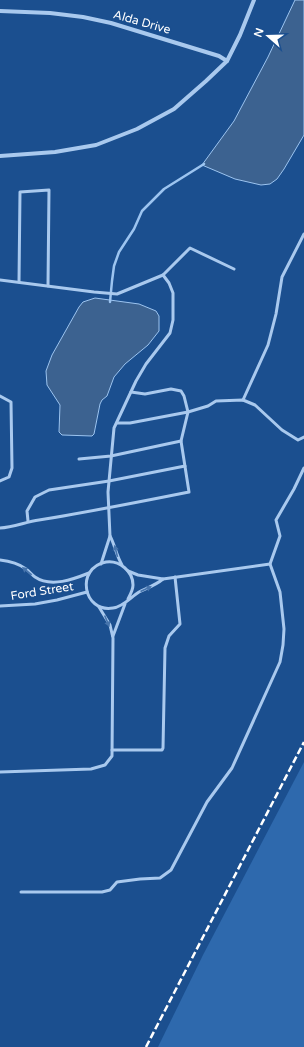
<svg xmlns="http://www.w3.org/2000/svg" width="304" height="1047" viewBox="0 0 304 1047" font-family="'Varela Round',sans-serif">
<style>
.green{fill:#2e69ad}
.water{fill:#3c6290;stroke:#9cc4f0}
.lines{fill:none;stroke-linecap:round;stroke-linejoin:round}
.stream{stroke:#9cc4f0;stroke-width:2.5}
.lane{stroke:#a9c9ee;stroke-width:3}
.street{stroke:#a9c9ee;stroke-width:4}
.rail{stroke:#fff;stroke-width:2.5;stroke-dasharray:7 3;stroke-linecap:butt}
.oneway{fill:#4674ac}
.labels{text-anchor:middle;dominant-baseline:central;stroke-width:3;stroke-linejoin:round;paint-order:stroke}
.street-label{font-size:12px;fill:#fff;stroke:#1b4f8f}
</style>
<rect width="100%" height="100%" fill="#1b4f8f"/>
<!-- green -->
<path class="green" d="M304,762v285h-146l45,-92z"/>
<!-- water -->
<g class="water">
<path d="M295,0h9v135l-20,34 -7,10 -7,5 -9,1 -26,-6 -33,-14 32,-44 34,-64z"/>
<path d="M95,298l44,6 17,7 3,5v15l-11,14 -23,19 -11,13 -7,19 -5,4 -2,4 -6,30 -2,2 -30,-1 -3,-3 1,-27 -13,-20 -1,-14 6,-16 27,-48 4,-5z"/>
</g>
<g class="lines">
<!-- stream -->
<path class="stream" d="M110,302l2,-21 2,-15 5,-14 15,-23 8,-18 22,-22 40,-25"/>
<!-- lane -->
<g class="lane">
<path d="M0,280l94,12 23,2 46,-19 27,-27 44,21"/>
<path d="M19,282l1,-90 29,-2 -1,96"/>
<path d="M0,396l11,6 1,66 -3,9 -9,4"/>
<path d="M243,400l25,-55 8,-31 6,-37 22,-43"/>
<path d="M117,423h13l58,-11 20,-6 8,-5 27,-1 12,5 27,25 16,10 6,-3"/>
<path d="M79,459l32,-3 70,-15"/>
<path d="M28,521l-1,-10 8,-14 14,-7 60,-9 76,-15"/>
<path d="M0,528c13,-1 26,-6 39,-8 50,-8 100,-18 150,-28l-8,-51 7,-29 -4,-16 -3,-5 -10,-2 -26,5 -14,-2"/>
<path d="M110,536c5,9 6,19 12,29"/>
<path d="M0,560c10,1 18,3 26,9 3,2 6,6 9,8 16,11 39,2 54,-4"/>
<path d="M101,564l9,-28 -2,-44 6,-64 22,-47 10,-17 24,-31 3,-13v-27l-4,-10 -6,-8"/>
<path d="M128,571l10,4 25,4 107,-15"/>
<path d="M128,599c2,-4 5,-9 5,-14 0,-14 -14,-25 -27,-23 -31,6 -23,51 7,46 10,-1 18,-11 26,-16 8,-4 17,-7 24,-13"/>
<path d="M0,606l35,-2 22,-4 30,-8"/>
<path d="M113,636l12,-32"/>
<path d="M112,750h50l1,-2 2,-100 4,-12 11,-12 -5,-47"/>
<path d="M0,772l91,-3 14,-4 7,-9 1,-118 -3,-13 -11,-18"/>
<path d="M21,892h81l8,-2 7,-8 23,-3 20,-1 11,-8 36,-68 25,-34 48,-106 3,-17 1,-16 -4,-37 -10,-28 10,-28 -4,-16 18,-31 10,-21"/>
</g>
<!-- street -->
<g class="street">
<path d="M0,11l50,2 33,4 28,6 108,33 8,5"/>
<path d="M0,156l55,-4 41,-7 41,-16 37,-20 32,-28 21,-20 13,-26 14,-35"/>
</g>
<!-- rail -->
<path class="rail" d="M146,1047l158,-305"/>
</g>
<!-- one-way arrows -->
<defs><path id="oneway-solid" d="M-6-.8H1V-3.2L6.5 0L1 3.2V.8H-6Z"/></defs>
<g class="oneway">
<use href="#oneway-solid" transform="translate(116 551) rotate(-104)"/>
<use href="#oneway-solid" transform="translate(27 571) rotate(-141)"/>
<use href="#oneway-solid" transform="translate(146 589) rotate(-24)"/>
<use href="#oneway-solid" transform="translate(107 621) rotate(67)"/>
</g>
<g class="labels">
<!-- street labels -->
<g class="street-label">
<text transform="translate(142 22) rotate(16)">Alda Drive</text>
<text transform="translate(42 591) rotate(-9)">Ford Street</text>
</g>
</g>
<!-- north arrow -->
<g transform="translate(268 36) rotate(290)" stroke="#1b4f8f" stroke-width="3" paint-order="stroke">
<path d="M0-3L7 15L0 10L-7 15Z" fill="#ffffff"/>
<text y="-6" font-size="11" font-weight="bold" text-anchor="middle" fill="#ffffff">N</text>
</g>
</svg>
